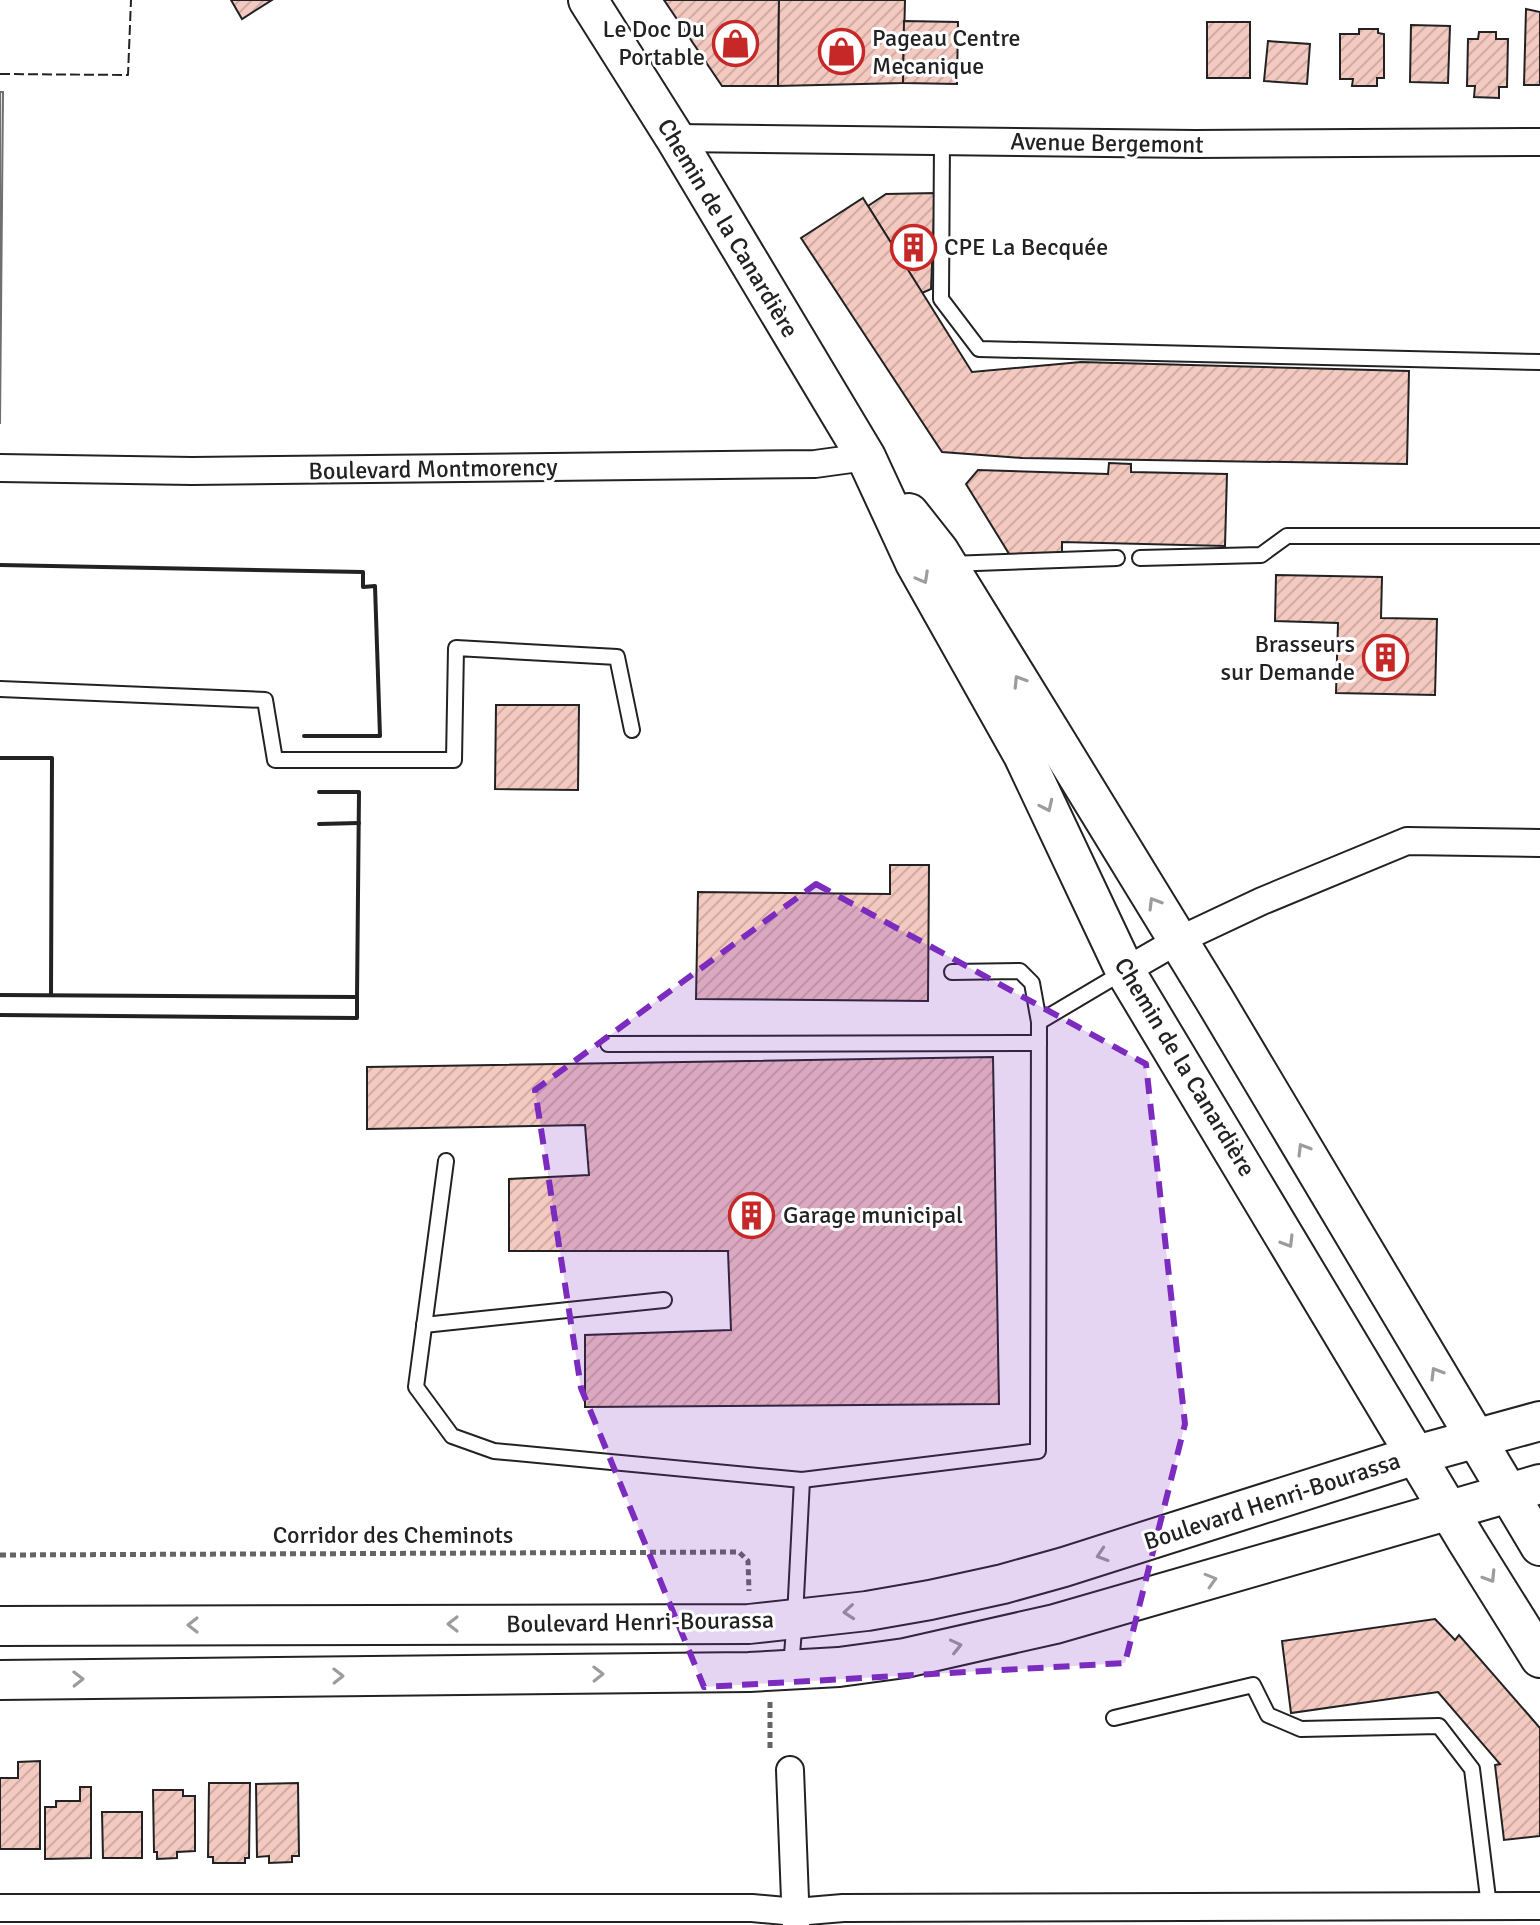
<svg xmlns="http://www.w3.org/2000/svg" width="1540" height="1925" viewBox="0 0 1540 1925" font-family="Signika,sans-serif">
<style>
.grass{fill:url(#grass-tufts);stroke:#6f6f6f;stroke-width:2}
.building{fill:url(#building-hatch);stroke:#222;stroke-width:2}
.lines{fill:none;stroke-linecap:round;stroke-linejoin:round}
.lane-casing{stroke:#222;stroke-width:18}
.street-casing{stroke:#222;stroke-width:30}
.secondary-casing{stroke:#222;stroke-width:42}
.path{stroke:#646464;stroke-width:5;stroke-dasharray:6 4;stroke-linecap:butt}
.lane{stroke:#fff;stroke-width:14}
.street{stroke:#fff;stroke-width:26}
.secondary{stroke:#fff;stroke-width:38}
.fence{stroke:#222;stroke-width:2;stroke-dasharray:10 4;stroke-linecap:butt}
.wall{stroke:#222;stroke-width:4}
.oneway{stroke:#9c9c9c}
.marked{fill:#7b2cbf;fill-opacity:0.2;stroke:#7b2cbf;stroke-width:6;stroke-dasharray:16 10;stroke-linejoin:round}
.labels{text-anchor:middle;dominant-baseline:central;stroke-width:6;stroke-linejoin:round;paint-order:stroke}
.poi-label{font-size:24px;fill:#222;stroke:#fff;text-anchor:start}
.street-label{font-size:24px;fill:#222;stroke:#fff}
</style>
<defs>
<pattern id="grass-tufts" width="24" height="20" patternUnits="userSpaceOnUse" patternTransform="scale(2)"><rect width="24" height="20" fill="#eee"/><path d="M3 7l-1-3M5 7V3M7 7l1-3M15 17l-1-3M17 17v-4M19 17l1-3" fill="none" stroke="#ccc"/></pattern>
<pattern id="building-hatch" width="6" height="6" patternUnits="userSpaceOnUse" patternTransform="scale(2)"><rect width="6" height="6" fill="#f3c9c0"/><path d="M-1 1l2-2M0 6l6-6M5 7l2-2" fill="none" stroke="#d0aca5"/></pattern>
</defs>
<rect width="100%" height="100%" fill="#fff"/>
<!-- grass -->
<path class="grass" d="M0,92h3l-3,332z"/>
<!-- building -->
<g class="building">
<path d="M231,0h41l-30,19z"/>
<path d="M664,0h115l-1,86h-56z"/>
<path d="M779,0h126l-2,83 -125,3z"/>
<path d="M1526,9l14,3v73h-16z"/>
<path d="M904,21l54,1 -1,62 -54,-1z"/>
<rect x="1207" y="22" width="43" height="56"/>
<path d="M1411,25l39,1 -2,57 -38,-1z"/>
<path d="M1359,29h19v4l6,1v44h-7v8h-25l1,-7h-13v-45h19z"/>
<path d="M1479,32h17v7h12l-1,48h-8v11l-25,-1 1,-11h-8l1,-47h10z"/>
<path d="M1268,41l42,3 -3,40 -43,-3z"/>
<path d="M935,193l-4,96 -9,4 -54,-87 18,-12z"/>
<path d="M863,198l109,174 109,-10 328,9 -2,93 -385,-6 -80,-6 -141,-214z"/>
<path d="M1109,463l22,1v8l96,2 -2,72 -163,-4v17l-51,-2 -45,-73 12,-14 130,4z"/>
<path d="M1276,575l106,2 -1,41 56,1 -2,76 -99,-2 2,-70 -63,-2z"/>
<path d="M496,705h83l-1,85 -83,-1z"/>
<path d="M890,865h39l-1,136 -232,-2 2,-107 192,2z"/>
<path d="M993,1057l6,347 -414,3v-72l146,-5 -3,-79h-219v-72l80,-4 -4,-50 -218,4v-62z"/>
<path d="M1435,1619l20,21 4,-5 81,93v108l-36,4 -9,-75 5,-1 -62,-72 -147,21 -9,-72z"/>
<path d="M40,1761v88h-40v-71h18v-16z"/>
<path d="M209,1783h41l-1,75h-4v5h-32v-6h-5z"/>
<path d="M298,1783l1,73h-7v6l-23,1v-7l-12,1 -1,-73z"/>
<path d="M80,1787h11v71l-46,1v-52h11v-6h24z"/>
<path d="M153,1790h30v6h12v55l-18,1v6l-20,1v-7h-3z"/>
<path d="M102,1812h40v46h-39z"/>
</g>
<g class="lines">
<defs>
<g id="lane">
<path d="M942,141l-1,158 38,50 561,13"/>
<path d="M1140,558l121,-3 26,-19h253"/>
<path d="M949,564l168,-6"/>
<path d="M0,689l265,11 10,60h179l2,-112 161,9 15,73"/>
<path d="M952,972l68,-1 12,12 7,39"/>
<path d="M608,1044l431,-1"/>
<path d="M446,1161l-30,226 36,49 42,15 308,29 236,-29 1,-429 86,-51"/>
<path d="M424,1325l240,-25"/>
<path d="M791,1667l4,-50 7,-137"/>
<path d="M1114,1718l139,-33 15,30 33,14 138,-3 33,43 17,137"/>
</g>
<g id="street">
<path d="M675,138l520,6 345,-2"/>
<path d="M0,468l192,3 623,-7 51,-7"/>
<path d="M1125,971l52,-30 85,-40 145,-60 133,2"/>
<path d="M790,1770l6,155"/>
<path d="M0,1908h752l44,4 47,-4 697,-2"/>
</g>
<g id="secondary">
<path d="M588,0l87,138 191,319 49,106 108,192 102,216 342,570 73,117"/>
<path d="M909,513l30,38 111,180 164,268 326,547"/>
<path d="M0,1626l749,-2 118,-13 63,-11 73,-16 61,-17 352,-112 124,-34"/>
<path d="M0,1680l749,-8 90,-5 66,-9 150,-34 485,-140"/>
</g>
</defs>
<!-- lane casing -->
<use href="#lane" class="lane-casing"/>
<!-- street casing -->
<use href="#street" class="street-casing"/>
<!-- secondary casing -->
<use href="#secondary" class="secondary-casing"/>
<!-- path -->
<g class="path">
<path d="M0,1555l739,-3 9,9 1,30"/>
<path d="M770,1702v47l2,2"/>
</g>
<!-- lane -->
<use href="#lane" class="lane"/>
<!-- street -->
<use href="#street" class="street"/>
<!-- secondary -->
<use href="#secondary" class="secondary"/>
<!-- fence -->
<path class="fence" d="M0,74l128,1 3,-75"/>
<!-- wall -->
<g class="wall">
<path d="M0,565l363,7v15l12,-1 5,150h-76"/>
<path d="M0,758h52l-1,236"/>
<path d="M319,824l40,-1"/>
<path d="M0,995l357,2 2,-205h-40"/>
<path d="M0,1015l357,3v-21"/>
</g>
</g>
<!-- one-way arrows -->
<defs><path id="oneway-chevron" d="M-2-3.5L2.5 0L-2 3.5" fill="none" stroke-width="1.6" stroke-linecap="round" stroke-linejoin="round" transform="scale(2)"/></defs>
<g class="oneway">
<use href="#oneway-chevron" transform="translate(923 578) rotate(61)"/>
<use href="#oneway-chevron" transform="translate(1019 681) rotate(-122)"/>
<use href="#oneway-chevron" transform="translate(1047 806) rotate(65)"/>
<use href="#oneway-chevron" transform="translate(1154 903) rotate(-121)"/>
<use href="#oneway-chevron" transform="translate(1303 1149) rotate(-121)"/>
<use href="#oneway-chevron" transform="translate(1288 1242) rotate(59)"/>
<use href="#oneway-chevron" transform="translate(1436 1373) rotate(-121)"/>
<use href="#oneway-chevron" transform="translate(1102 1555) rotate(162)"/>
<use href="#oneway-chevron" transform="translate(1490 1577) rotate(58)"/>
<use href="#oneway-chevron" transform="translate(1211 1580) rotate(-16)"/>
<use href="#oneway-chevron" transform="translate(849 1612) rotate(175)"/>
<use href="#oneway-chevron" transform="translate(453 1624) rotate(180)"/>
<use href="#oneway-chevron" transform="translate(193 1625) rotate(180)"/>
<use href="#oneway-chevron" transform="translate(956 1646) rotate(-13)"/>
<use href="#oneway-chevron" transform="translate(598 1674) rotate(-1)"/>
<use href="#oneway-chevron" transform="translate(338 1676) rotate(-1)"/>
<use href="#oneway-chevron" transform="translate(78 1679) rotate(-1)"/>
</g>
<!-- marked area -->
<path class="marked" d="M816,884l330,180 39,360 -60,239 -421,24 -123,-299 -46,-298z"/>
<!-- icons -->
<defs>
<symbol id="shop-ring" viewBox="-11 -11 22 22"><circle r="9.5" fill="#fff" stroke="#c62828" stroke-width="1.5"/><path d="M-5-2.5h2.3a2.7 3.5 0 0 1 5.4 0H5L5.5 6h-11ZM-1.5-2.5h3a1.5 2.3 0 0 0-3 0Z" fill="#c62828"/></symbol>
<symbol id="building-ring" viewBox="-11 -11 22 22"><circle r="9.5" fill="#fff" stroke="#c62828" stroke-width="1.5"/><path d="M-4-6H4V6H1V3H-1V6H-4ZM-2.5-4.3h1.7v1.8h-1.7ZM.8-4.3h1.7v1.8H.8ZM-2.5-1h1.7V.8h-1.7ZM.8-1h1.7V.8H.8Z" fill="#c62828"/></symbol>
</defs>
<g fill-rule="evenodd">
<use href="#shop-ring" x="710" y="18" width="51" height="51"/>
<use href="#shop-ring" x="816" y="26" width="51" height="51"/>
<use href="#building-ring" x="888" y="222" width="51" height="51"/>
<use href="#building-ring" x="1360" y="632" width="51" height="51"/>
<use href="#building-ring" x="726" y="1190" width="51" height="51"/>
</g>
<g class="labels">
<!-- poi labels -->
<g class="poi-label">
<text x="705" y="29" text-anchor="end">Le Doc Du<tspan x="705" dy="28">Portable</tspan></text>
<text x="872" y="38">Pageau Centre<tspan x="872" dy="28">Mecanique</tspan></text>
<text x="944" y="247">CPE La Becquée</text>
<text x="1355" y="644" text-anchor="end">Brasseurs<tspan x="1355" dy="28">sur Demande</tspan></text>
<text x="783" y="1215">Garage municipal</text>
</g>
<!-- street labels -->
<g class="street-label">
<text transform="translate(1107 143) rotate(1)">Avenue Bergemont</text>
<text transform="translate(728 228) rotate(59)">Chemin de la Canardière</text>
<text transform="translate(433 469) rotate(-1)">Boulevard Montmorency</text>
<text transform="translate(1185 1067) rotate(59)">Chemin de la Canardière</text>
<text transform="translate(1272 1501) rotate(-18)">Boulevard Henri-Bourassa</text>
<text x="393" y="1535">Corridor des Cheminots</text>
<text transform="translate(640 1622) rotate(-1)">Boulevard Henri-Bourassa</text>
</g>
</g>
</svg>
